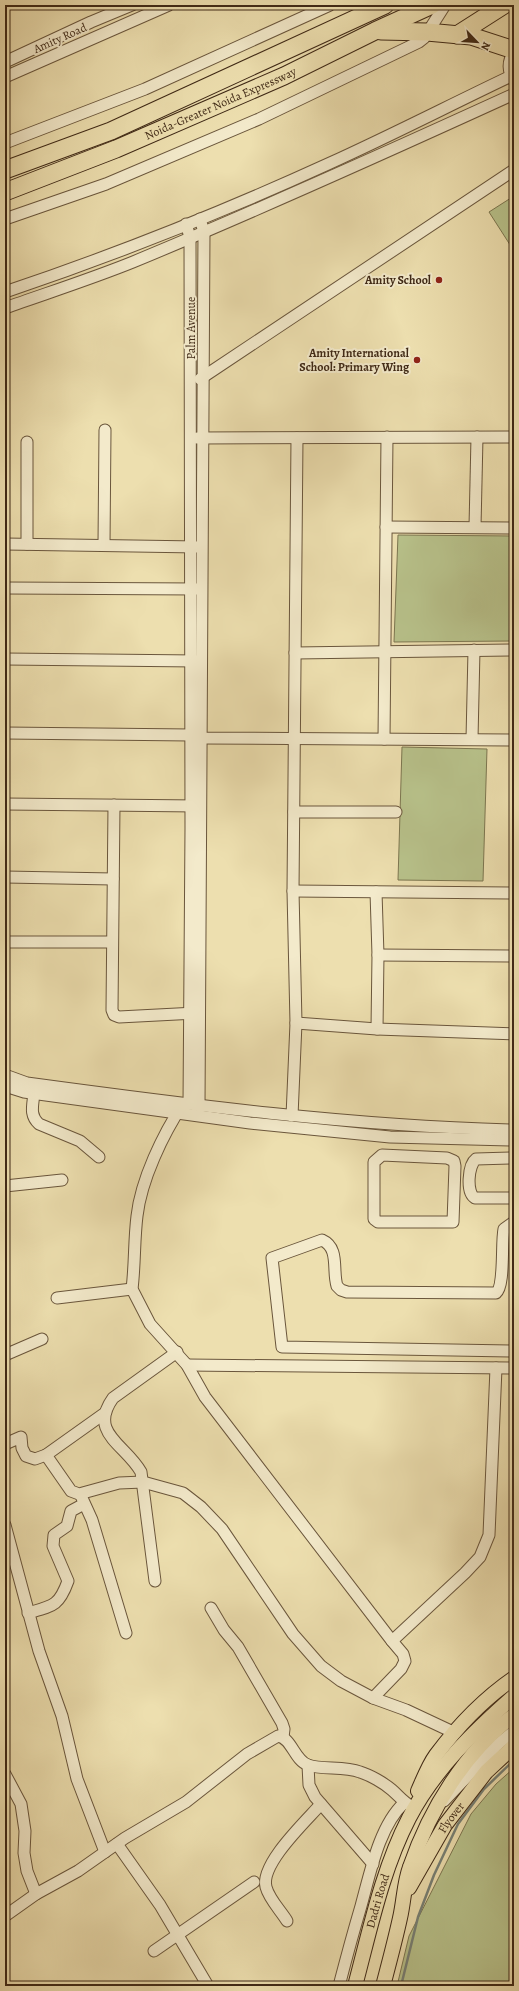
<svg xmlns="http://www.w3.org/2000/svg" width="519" height="1991" viewBox="0 0 519 1991" font-family="Alegreya,serif">
<style>
.green{fill:#b8c28b;stroke:#7c7650}
.lines{fill:none;stroke-linecap:round;stroke-linejoin:round}
.stream{stroke:#778075;stroke-width:2.5}
.minor-casing{stroke:#6a563c;stroke-width:13}
.major-casing{stroke:#3f2916;stroke-width:16}
.highway-casing{stroke:#3f2916;stroke-width:19}
.minor{stroke:#f3eacb;stroke-width:11}
.major{stroke:#eddfaf;stroke-width:14}
.highway{stroke:#eddfaf;stroke-width:17}
.poi-dot{fill:#8f2418;stroke:#f3eacb;stroke-width:1.5}
.labels{text-anchor:middle;dominant-baseline:central;stroke-width:4;stroke-linejoin:round;paint-order:stroke}
.street-label{font-size:12px;fill:#3f2916;stroke:#f3eacb}
.poi-label{font-size:12px;font-weight:bold;fill:#3f2916;stroke:#f3eacb;text-anchor:end}
</style>
<rect width="100%" height="100%" fill="#eddfaf"/>
<filter id="stains"><feTurbulence type="fractalNoise" baseFrequency=".005" numOctaves="4"/><feColorMatrix values="0 0 0 0 .2 0 0 0 0 .09 0 0 0 0 .02 0 0 0 .5 -.17"/></filter>
<radialGradient id="worn" r=".72"><stop offset=".6" stop-color="#630" stop-opacity="0"/><stop offset="1" stop-color="#630" stop-opacity=".3"/></radialGradient>
<!-- green -->
<g class="green">
<path d="M514,196v55l-25,-39z"/>
<path d="M398,535l116,1v105l-120,1z"/>
<path d="M402,747l85,2 -4,132 -85,-1z"/>
<path d="M514,1768v218h-117l12,-50 62,-122 25,-30z"/>
</g>
<g class="lines">
<!-- stream -->
<path class="stream" d="M401,1986l17,-69 16,-42 24,-51 26,-35 30,-29"/>
<defs>
<g id="minor">
<path d="M514,53c-7,8 -6,19 0,28"/>
<path d="M5,62l86,-40 41,-17"/>
<path d="M5,77l164,-72"/>
<path d="M5,143l140,-54 185,-84"/>
<path d="M5,219l101,-35 153,-65 160,-77 5,-4 21,-33"/>
<path d="M186,224l4,13 1,591 -2,276"/>
<path d="M5,292c110,-37 218,-80 323,-128 62,-28 122,-59 183,-88"/>
<path d="M5,308c42,-15 86,-29 128,-46 128,-53 254,-110 381,-168"/>
<path d="M200,379l314,-209"/>
<path d="M197,438l317,-1"/>
<path d="M386,527l128,1"/>
<path d="M475,527l2,-90"/>
<path d="M5,544l193,3"/>
<path d="M27,544v-102"/>
<path d="M104,545l1,-115"/>
<path d="M5,588l193,1"/>
<path d="M295,653l219,-3"/>
<path d="M5,659l192,2"/>
<path d="M5,733l185,2 11,3 313,2"/>
<path d="M384,739l3,-302"/>
<path d="M472,739l2,-89"/>
<path d="M5,804l193,2"/>
<path d="M114,805l-2,205 2,5 5,2 77,-4"/>
<path d="M294,812h102"/>
<path d="M5,877l108,2"/>
<path d="M293,891l221,2"/>
<path d="M376,892l2,63 -1,74"/>
<path d="M5,942h107"/>
<path d="M378,955l136,1"/>
<path d="M296,1023l81,6 137,5"/>
<path d="M5,1075l22,8c162,22 324,43 487,47"/>
<path d="M5,1086l19,6 226,31 140,14 124,3"/>
<path d="M34,1093c-1,12 -5,22 5,31l41,17 19,16"/>
<path d="M183,1104c-20,30 -42,76 -46,112 -3,24 -2,49 -5,73l18,35 37,41 18,32 187,244 73,-68 15,-16 9,-22 7,-167"/>
<path d="M199,1106l5,-874 -4,-13"/>
<path d="M292,1116l4,-93 -3,-132 4,-453"/>
<path d="M382,1155l65,3 7,3 1,5 -2,56h-75l-4,-3v-57z"/>
<path d="M514,1158l-38,1c-8,6 -10,34 -1,39h39"/>
<path d="M5,1186l57,-6"/>
<path d="M514,1222l-10,7c-3,14 1,57 -8,64l-149,-1 -6,-2 -4,-4c-5,-16 3,-38 -15,-46l-50,18 10,89 232,4"/>
<path d="M57,1298l75,-9"/>
<path d="M5,1355l37,-16"/>
<path d="M187,1365l327,3"/>
<path d="M5,1444l16,-7 1,11 4,8 9,3 11,-4 25,36 8,3 40,-11 24,-1 40,11 18,14 21,22 71,105 28,32 20,15 32,17 33,12 49,23"/>
<path d="M46,1455l59,-42"/>
<path d="M82,1498l10,22 34,113"/>
<path d="M5,1525l34,126 23,65 15,63 28,73"/>
<path d="M155,1581l-14,-109c-16,-28 -53,-39 -28,-74l64,-46"/>
<path d="M211,1608l13,22 14,17 44,76 2,6 -1,8"/>
<path d="M28,1613c25,-7 31,-7 40,-32l-15,-35 1,-11 13,-9 4,-15 13,-7"/>
<path d="M373,1698l28,-29 4,-8 -2,-7 -11,-13"/>
<path d="M308,1765l1,20 6,12 58,67"/>
<path d="M5,1774l16,30 4,27 -1,22 3,18 9,23"/>
<path d="M444,1801l54,-57 16,-13"/>
<path d="M117,1844l43,61 48,81"/>
<path d="M5,1916l31,-22 42,-23 47,-33 61,-36 61,-48 31,-18c14,2 16,24 30,29 14,5 36,1 52,7 10,3 24,11 32,18 7,6 11,12 19,16"/>
<path d="M287,1921c-6,-10 -18,-22 -21,-34 -6,-23 40,-66 55,-83"/>
<path d="M154,1951l100,-69"/>
<path d="M339,1986c7,-27 14,-53 22,-80 9,-32 18,-80 43,-103"/>
</g>
<g id="major">
<path d="M418,1791c5,-11 10,-25 18,-36 21,-28 49,-57 78,-77"/>
<path id="s1" d="M409,1888l36,-63 41,-53 28,-26"/>
<path id="s2" d="M355,1986c15,-56 27,-116 54,-168 25,-48 65,-87 105,-122"/>
<path d="M383,1986c6,-23 12,-45 17,-68 4,-17 4,-35 10,-51 20,-58 55,-115 104,-152"/>
</g>
<g id="highway">
<path d="M381,31l46,1 44,4 43,14"/>
<path d="M457,35l47,-30"/>
<path d="M5,170l106,-39 274,-126"/>
<path id="s3" d="M5,192l111,-43 168,-73 91,-45 57,-26"/>
</g>
</defs>
<!-- minor casing -->
<use href="#minor" class="minor-casing"/>
<!-- major casing -->
<use href="#major" class="major-casing"/>
<!-- highway casing -->
<use href="#highway" class="highway-casing"/>
<!-- minor -->
<use href="#minor" class="minor"/>
<!-- major -->
<use href="#major" class="major"/>
<!-- highway -->
<use href="#highway" class="highway"/>
</g>
<!-- markers -->
<g class="poi-dot">
<circle cx="439" cy="280" r="4"/>
<circle cx="417" cy="360" r="4"/>
</g>
<g class="labels">
<!-- street labels -->
<g class="street-label">
<text transform="translate(60 38) rotate(-24)">Amity Road</text>
<text stroke="none"><textPath href="#s3" startOffset="233">Noida-Greater Noida Expressway</textPath></text>
<text transform="translate(191 328) rotate(-90)">Palm Avenue</text>
<text stroke="none"><textPath href="#s1" startOffset="82">Flyover</textPath></text>
<text stroke="none"><textPath href="#s2" startOffset="88">Dadri Road</textPath></text>
</g>
<!-- poi labels -->
<g class="poi-label">
<text x="431" y="280">Amity School</text>
<text x="409" y="353">Amity International<tspan x="409" dy="14">School: Primary Wing</tspan></text>
</g>
</g>
<!-- margin -->
<rect width="519" height="1991" fill="none" stroke="#eddfaf" stroke-width="20"/>
<rect x="6" y="6" width="507" height="1979" fill="none" stroke="#3f2916" stroke-width="2"/>
<rect x="10" y="10" width="499" height="1971" fill="none" stroke="#3f2916"/>
<!-- north arrow -->
<g transform="translate(477 42) rotate(115)" stroke="#f3eacb" stroke-width="3" paint-order="stroke">
<path d="M0-3L7 15L0 10L-7 15Z" fill="#3f2916"/>
<text y="-6" font-size="11" font-weight="bold" text-anchor="middle" fill="#3f2916">N</text>
</g>
<rect width="100%" height="100%" filter="url(#stains)"/>
<rect width="100%" height="100%" fill="url(#worn)"/>
</svg>
